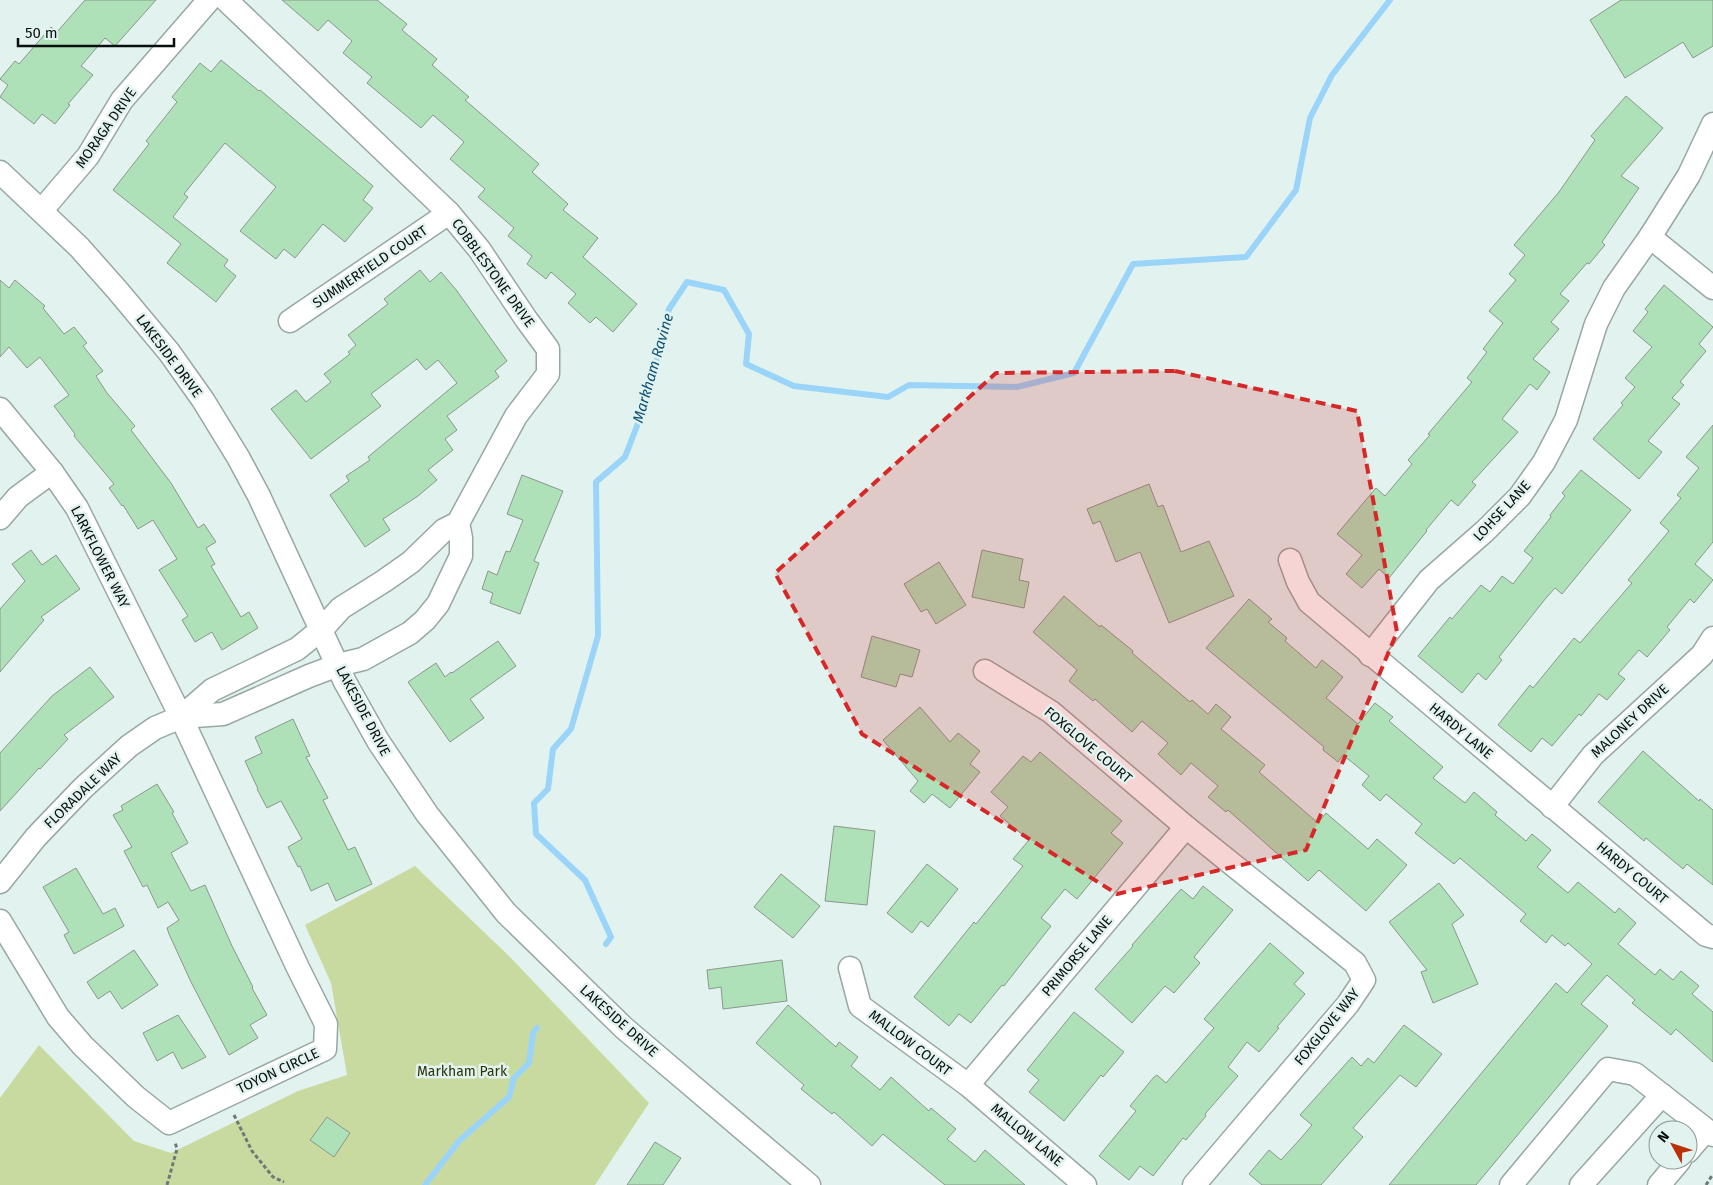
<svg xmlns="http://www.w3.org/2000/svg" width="1713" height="1185" viewBox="0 0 1713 1185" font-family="'Fira Sans',sans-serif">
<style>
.green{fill:#c9daa1}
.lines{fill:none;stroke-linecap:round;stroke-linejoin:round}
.stream{stroke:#9bd4f9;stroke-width:6}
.building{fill:#aee1b7;stroke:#8b978d}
.minor-casing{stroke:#97a8a4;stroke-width:25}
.path{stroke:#6e7977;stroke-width:3;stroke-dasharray:4 2.5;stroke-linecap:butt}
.minor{stroke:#fff;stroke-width:22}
.marked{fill:#d62828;fill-opacity:0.2;stroke:#d62828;stroke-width:4;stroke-dasharray:10 6;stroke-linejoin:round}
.labels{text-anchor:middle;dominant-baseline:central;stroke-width:5;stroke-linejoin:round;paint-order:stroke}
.street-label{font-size:14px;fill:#090f0e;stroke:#e2f3ef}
.park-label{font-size:14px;fill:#2b3509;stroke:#e2f3ef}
.water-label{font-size:15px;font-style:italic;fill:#0d5477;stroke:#e2f3ef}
</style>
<rect width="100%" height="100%" fill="#e2f3ef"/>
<!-- green -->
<path class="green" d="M415,866l95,91 139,146 -54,82h-595v-87l39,-53 95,96 37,12 127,-62 49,-16 -16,-92 -26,-58z"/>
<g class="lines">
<!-- stream -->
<g class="stream">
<path d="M606,944l5,-7 -26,-57 -49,-46 -2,-31 14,-14 5,-40 18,-20 27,-93 -2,-154 29,-25 22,-57 22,-91 18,-27 37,8 25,44 -3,30 48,22 94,11 21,-12 108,2 57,-14 59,-109 113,-7 50,-67 14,-72 22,-43 58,-75"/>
<path d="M425,1185l34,-44 50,-44 5,-19 15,-15 4,-30 4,-5"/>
</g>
</g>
<!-- building -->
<g class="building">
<path d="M85,0h71l-41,46 -10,-8 -24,28 12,9 -25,29 2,1 -15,19 -13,-10 -8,10 -34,-27 8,-12 -8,-6 15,-18 4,3 32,-37 6,5z"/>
<path d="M282,0h95l30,24 -5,6 35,29 -5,6 37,32 -4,3 74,64 -7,8 36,32 -5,6 35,28 -15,19 54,47 -24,28 -17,-15 -6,6 -22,-20 8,-9 -25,-22 -5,7 -19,-15 5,-8 -24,-20 6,-8 -36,-31 7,-8 -35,-30 14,-17 -31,-27 -12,13 -54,-45 5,-6 -29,-24 9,-12 -24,-21 -10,11z"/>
<path d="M1621,0h92v46l-20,12 -10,-16 -58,36 -35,-58z"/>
<path d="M221,60l38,31 1,-1 113,96 -10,14 10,8 -28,34 -22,-18 -28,34 -11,-9 -8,10 -36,-28 36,-44 -51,-44 -41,51 4,3 -15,20 55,43 -4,6 12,10 -20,26 -49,-39 14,-19 -68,-54 36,-46 -3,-3 31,-39 -5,-5 28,-34 11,9z"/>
<path d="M1626,96l37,32 -42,48 18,12 -37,54 3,3 -16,19 -2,-1 -27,31 9,7 -18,21 8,7 -26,30 17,13 -13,18 -7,-6 -28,35 16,13 -46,50 4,3 -18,21 -7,-6 -25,30 1,1 -38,47 -10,-9 -17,19 -16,-14 16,-19 -25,-21 39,-46 9,8 27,-32 -4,-4 22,-25 -2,-1 44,-52 -5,-4 20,-26 -4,-3 20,-26 -14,-12 27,-31 -7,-6 16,-19 -11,-10 45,-53 36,-52 -4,-4z"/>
<path d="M420,270l10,12 11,-10 16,19 50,70 -12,10 4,6 -52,39 10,14 -12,9 8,11 -25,20 9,10 -19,16 -35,23 7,11 -25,17 -35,-52 19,-14 -3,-5 24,-16 -2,-3 89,-74 -19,-23 -12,10 -9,-11 -46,35 10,12 -70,53 -40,-50 25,-19 10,12 25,-20 -7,-8 26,-20 -2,-2 8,-7 -8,-10 40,-31 -4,-5z"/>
<path d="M0,280l9,8 6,-8 30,26 -2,2 21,26 10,-7 13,16 -4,3 20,25 -7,5 11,17 28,33 -4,4 40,53 27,45 6,-4 12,18 -10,6 9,16 -4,2 30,51 8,-5 9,16 -36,22 -10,-18 -17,10 -13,-22 6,-4 -29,-46 18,-11 -24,-39 -15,9 -15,-24 -1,1 -13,-18 5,-4 -40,-48 1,-2 -21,-28 15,-11 -29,-38 -13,11 -18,-21 -9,10z"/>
<path d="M1664,285l49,42 -14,17 7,7 -26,31 4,3 -12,13 8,6 -32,37 14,11 -23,27 -46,-40 30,-34 -2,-2 14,-16 -10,-9 27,-31 -19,-16 15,-19 -3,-3z"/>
<path d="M1713,425v117l-18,22 18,16 -19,23 -4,-4 -23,28 3,3 -23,27 -8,-7 -21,24 7,5 -18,21 -8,-6 -18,22 -2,-2 -27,32 -10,-8 -11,14 -33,-27 32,-40 3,3 41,-50 6,5 52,-60 -4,-3 41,-49 -9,-8 21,-25 -4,-3 22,-27 -13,-11z"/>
<path d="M1581,470l50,40 -69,84 -7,-6 -9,10 -47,59 3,3 -16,20 -8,-7 -16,20 -44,-37 32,-39 2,2 29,-34 9,7 12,-16 11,8 20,-26 -9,-7 27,-34 -1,-2 15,-19 -3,-3z"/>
<path d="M522,475l41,16 -29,70 5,2 -19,51 -30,-11 3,-10 -11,-4 6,-18 9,4 9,-24 4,1 13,-32 -16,-6z"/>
<path d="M1149,484l9,23 5,-2 18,47 28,-11 25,55 -65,27 -29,-71 -24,10 -16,-41 -7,3 -6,-15z"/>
<path d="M31,550l11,15 14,-10 24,34 -39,28 3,3 -44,52v-63l25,-28 -13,-17z"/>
<path d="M982,550l41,9 -4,21 10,2 -5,26 -52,-11z"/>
<path d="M939,562l27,43 -30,19 -9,-15 -6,3 -17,-28z"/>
<path d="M1064,596l36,31 1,-2 32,26 -1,2 58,49 2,-2 16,14 8,-10 15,13 -10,12 44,36 -6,7 59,51 8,-10 42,36 9,-10 30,26 -41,46 -47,-41 -11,11 -80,-71 -2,2 -18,-15 10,-11 -27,-23 -10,12 -23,-21 10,-11 -26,-22 -10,11 -37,-33 -2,2 -24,-20 8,-11 -44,-38z"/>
<path d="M1249,599l23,20 -4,3 19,16 -2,3 31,27 6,-8 21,17 -17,21 32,26 17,-21 18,14 -4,4 54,46 -10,11 32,25 9,-11 23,20 -2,3 31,26 6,-7 19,16 -14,17 31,26 10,-11 37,31 4,-5 17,15 -18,21 37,31 5,-6 13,11 8,-9 18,15 -7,8 21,18v50l-37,-33 -5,6 -39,-32 3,-3 -28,-25 -26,29 27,22 -132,159h-87l167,-202 11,10 25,-29 -24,-21 -3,3 -13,-11 -6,8 -26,-22 6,-7 -66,-56 -6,6 -39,-31 7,-9 -36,-30 -6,7 -18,-16 7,-9 -26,-21 -5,7 -15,-12 1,-3 -118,-99z"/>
<path d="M872,636l48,14 -8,27 -12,-3 -4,13 -35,-10z"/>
<path d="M498,641l18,25 -46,33 14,19 -34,24 -42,-60 28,-19 9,14 6,-5 1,1z"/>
<path d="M90,667l24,30 -50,38 4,4 -28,30 -1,-1 -39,43v-58l52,-57z"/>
<path d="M920,707l30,35 8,-9 22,18 -10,13 10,8 -30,36 -18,-14 -8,9 -14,-12 8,-10 -35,-41z"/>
<path d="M293,719l17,37 -4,1 22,41 -5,2 25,50 7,-3 17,37 -36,17 -8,-18 -17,8 -11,-25 -2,1 -10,-20 14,-8 -21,-38 -14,7 -10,-19h1l-13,-28 17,-8 -7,-16z"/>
<path d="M1643,751l56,50 1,-2 13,11v75l-26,-21 -4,5 -37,-31 -2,3 -46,-39z"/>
<path d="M1040,752l82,69 -11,12 12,10 -46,56 -12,-10 -24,29 10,8 -47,60 -2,-1 -31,38 -12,-9 -10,12 -35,-29 60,-75 2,2 47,-58 -10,-7 16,-19 -29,-24 8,-9 -17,-15 32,-36 8,6z"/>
<path d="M157,784l17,28 -2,1 16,30 -17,10 20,38 14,-6 27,61 21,41 -1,1 15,27 -17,10 8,13 -29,17 -38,-73 -22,-48 -2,-6 12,-8 -11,-18 -10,6 -11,-23 -4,2 -19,-36 8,-4 -19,-32 10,-5 -2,-4z"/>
<path d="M834,826l41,5 -8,74 -42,-4z"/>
<path d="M927,864l31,25 -30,38 -7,-6 -9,12 -25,-20z"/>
<path d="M76,868l27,46 12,-6 9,18 -50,28 -10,-19 5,-3 -26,-45z"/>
<path d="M781,874l39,32 -27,32 -39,-31z"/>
<path d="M1439,883l25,32 -12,9 26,60 -45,19 -12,-31 6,-2 -38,-48z"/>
<path d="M1203,886l30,24 -39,47 6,6 -26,30 -9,-7 -33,37 -37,-34 38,-43 -1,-1 49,-56 12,10z"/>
<path d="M1270,943l34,30 -10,11 11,10 -28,33 2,1 -20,24 -12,-10 -19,25 10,9 -33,38 1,2 -20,24 -3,-2 -30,38 -13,-10 -11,14 -30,-24 37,-45 -6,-5 24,-29 3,-2 9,8 48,-55 -10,-9z"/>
<path d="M134,950l24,35 -36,24 -12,-18 -12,8 -11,-17z"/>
<path d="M782,960l5,41 -64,8 -2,-22 -12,2 -2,-19z"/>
<path d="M788,1005l48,42 3,-5 19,15 -7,9 29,24 11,-13 38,34 2,-3 25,21 -9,10 28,23 10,-12 40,35h-80l-62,-51 -11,12 -38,-34 -2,2 -31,-25 3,-4 -48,-42z"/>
<path d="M1074,1012l50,40 -21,25 -2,-2 -37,46 -35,-29 10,-12 -12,-10z"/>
<path d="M178,1015l28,42 -24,12 -9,-17 -16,9 -14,-28z"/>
<path d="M1404,1025l38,29 -26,33 -16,-12 -47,53 10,9 -42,48h-59l-13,-11 20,-24 12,10 21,-23 10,-12 -12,-10 52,-58 9,9 7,-8 6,5z"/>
<path d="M327,1117l23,16 -16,24 -24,-17z"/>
<path d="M655,1142l26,16 -18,27h-36z"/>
</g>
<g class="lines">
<defs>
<g id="minor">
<path d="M0,172l79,75 39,44 51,61 34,48 35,57 21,39 86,186 33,59 49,73 79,99 118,115 185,157"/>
<path d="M42,210l46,-54 34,-56 87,-100"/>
<path d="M1650,237l63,51"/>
<path d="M290,321l159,-108"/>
<path d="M0,409l52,63 25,36 104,209 117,251 28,56 -1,25 -156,74 -33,-26 -53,-51 -25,-29 -58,-96"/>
<path d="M0,518l18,-21 34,-25"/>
<path d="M1290,560l8,22 11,20 397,333 7,2"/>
<path d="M1370,655l59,-75 56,-49 35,-35 24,-34 22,-42 30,-96 18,-36 36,-51 39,-62 24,-51"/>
<path d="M985,671l66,41 135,115 169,136 9,17 -16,24 -154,181"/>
<path d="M181,717l42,-3 86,-38 29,-11 25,-6 47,-26 15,-13 13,-16 23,-48v-18l-3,-15"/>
<path d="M1552,807l41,-52 109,-100 11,-17"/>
<path d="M0,882l36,-45 47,-49 46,-42 26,-18 26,-11 31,-27 85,-41 25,-20 19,-21 43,-27 27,-19 33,-32 14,-7 58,-107 32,-42v-25l-22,-30 -47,-70 -30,-36 -223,-213"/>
<path d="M850,968l10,38 108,79 117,100"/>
<path d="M968,1085l218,-258"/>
<path d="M1688,1151l18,-21"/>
<path d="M1511,1185l97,-116 27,5 78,61"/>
<path d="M1581,1185l81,-90"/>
<path d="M1659,1185l21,-25"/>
</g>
</defs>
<!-- minor casing -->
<use href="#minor" class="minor-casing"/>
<!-- path -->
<g class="path">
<path d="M234,1115l18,36 21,26 11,5"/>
<path d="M167,1185l10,-36 -2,-7"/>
<path d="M1706,1185l7,-11"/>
</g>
<!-- minor -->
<use href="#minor" class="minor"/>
</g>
<!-- marked area -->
<path class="marked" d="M1175,371l182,40 40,221 -91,218 -189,44 -255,-160 -87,-161 221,-200z"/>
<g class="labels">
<!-- street labels -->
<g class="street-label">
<text transform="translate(106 128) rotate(-55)">MORAGA DRIVE</text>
<text transform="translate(370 267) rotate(-34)">SUMMERFIELD COURT</text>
<text transform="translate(493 273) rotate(54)">COBBLESTONE DRIVE</text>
<text transform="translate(169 356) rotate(53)">LAKESIDE DRIVE</text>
<text transform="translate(1502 511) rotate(-47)">LOHSE LANE</text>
<text transform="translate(100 557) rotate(63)">LARKFLOWER WAY</text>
<text transform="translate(363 711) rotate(62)">LAKESIDE DRIVE</text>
<text transform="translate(1630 721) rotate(-43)">MALONEY DRIVE</text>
<text transform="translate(1461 731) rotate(40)">HARDY LANE</text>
<text transform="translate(1088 745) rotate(40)">FOXGLOVE COURT</text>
<text transform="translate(83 791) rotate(-44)">FLORADALE WAY</text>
<text transform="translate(1632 873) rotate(40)">HARDY COURT</text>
<text transform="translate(1077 956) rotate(-50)">PRIMORSE LANE</text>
<text transform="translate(619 1021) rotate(42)">LAKESIDE DRIVE</text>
<text transform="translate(1327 1027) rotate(-51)">FOXGLOVE WAY</text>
<text transform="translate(910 1043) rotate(37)">MALLOW COURT</text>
<text transform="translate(278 1071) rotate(-25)">TOYON CIRCLE</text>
<text transform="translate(1027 1135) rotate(40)">MALLOW LANE</text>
</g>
<!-- park labels -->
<g class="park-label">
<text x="462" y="1071">Markham Park</text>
</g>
<!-- water labels -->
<g class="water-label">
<text transform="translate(653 368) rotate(-74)">Markham Ravine</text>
</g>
</g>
<!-- north arrow -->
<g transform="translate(1673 1145) rotate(310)"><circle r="24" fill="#e2f3ef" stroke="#8b9895"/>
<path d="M0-4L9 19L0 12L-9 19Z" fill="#ba3008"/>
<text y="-8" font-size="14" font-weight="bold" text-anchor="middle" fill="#090f0e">N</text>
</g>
<!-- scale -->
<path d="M18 38v8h156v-8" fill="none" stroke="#090f0e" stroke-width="2.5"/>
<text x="25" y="38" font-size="15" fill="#090f0e" stroke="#e2f3ef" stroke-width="4" paint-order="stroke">50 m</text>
</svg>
